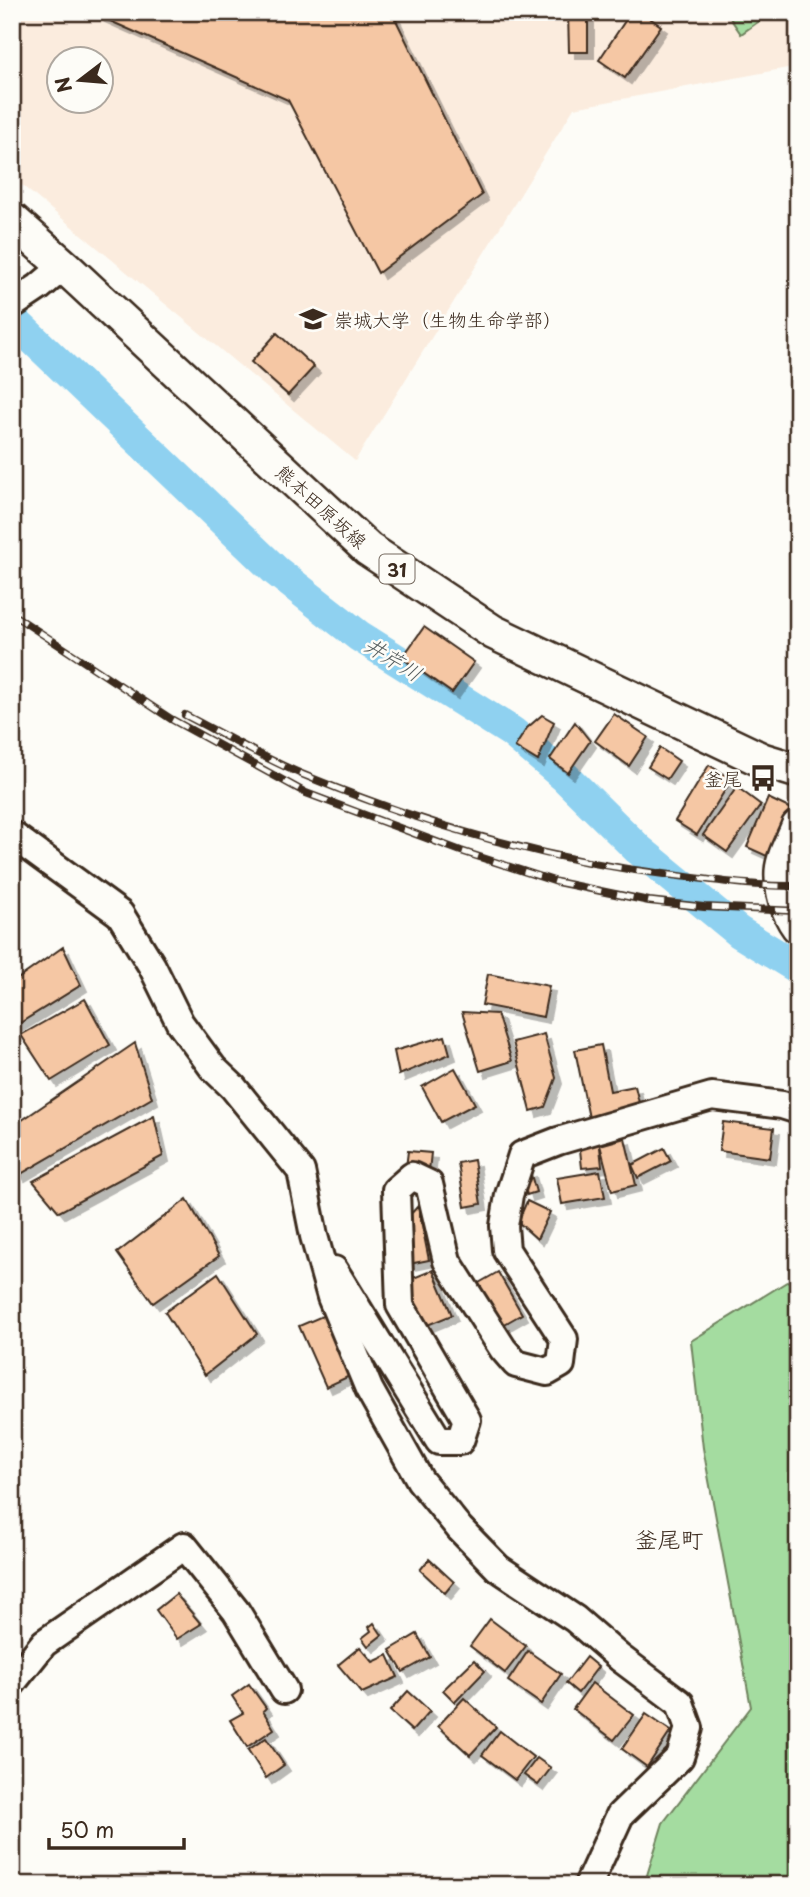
<svg xmlns="http://www.w3.org/2000/svg" width="810" height="1897" viewBox="0 0 810 1897" font-family="'Playpen Sans','Klee One',sans-serif">
<style>
.built{fill:#fbecde;fill-rule:evenodd}
.green{fill:#a4dca0;stroke:#70835f;stroke-width:2}
.lines{fill:none;stroke-linecap:round;stroke-linejoin:round}
.river{stroke:#8fd1f0;stroke-width:32}
.building{fill:#f5c7a4;stroke:#3b2a1e;stroke-width:2;filter:url(#shadow)}
.minor-casing{stroke:#3b2a1e;stroke-width:32}
.major-casing{stroke:#3b2a1e;stroke-width:38}
.minor{stroke:#fdfcf7;stroke-width:26}
.major{stroke:#fdfcf7;stroke-width:33}
.rail-casing{stroke:#3b2a1e;stroke-width:8}
.rail{stroke:#fdfcf7;stroke-width:5;stroke-dasharray:16;stroke-linecap:butt}
.labels{text-anchor:middle;dominant-baseline:central;stroke-width:5;stroke-linejoin:round;paint-order:stroke}
.shield{fill:#fdfcf7;stroke:#75695f;stroke-width:2}
.shield-label{font-size:18px;font-weight:bold;fill:#3b2a1e}
.poi-label{font-size:19px;fill:#3b2a1e;stroke:#fdfcf7;text-anchor:start}
.street-label{font-size:19px;fill:#3b2a1e;stroke:#fdfcf7}
.water-label{font-size:21px;font-style:italic;fill:#545c5d;stroke:#fdfcf7}
.quarter-label{font-size:23px;fill:#3b2a1e;stroke:#fdfcf7}
</style>
<defs>
<filter id="shadow"><feDropShadow dx="6" dy="6" stdDeviation="0" flood-color="#0004"/></filter>
</defs>
<rect width="100%" height="100%" fill="#fdfcf7"/>
<filter id="ink" filterUnits="userSpaceOnUse"><feTurbulence type="fractalNoise" baseFrequency=".0143" numOctaves="2"/><feDisplacementMap in="SourceGraphic" scale="14" xChannelSelector="R" yChannelSelector="G"/><feConvolveMatrix kernelMatrix="1 2 1 2 8 2 1 2 1" color-interpolation-filters="sRGB"/></filter>
<g filter="url(#ink)">
<!-- built -->
<path class="built" d="M12,12h786v54l-224,42 -219,353 -343,-284zM60,60h42v42h-42z"/>
<!-- green -->
<g class="green">
<path d="M726,12h46l-31,22z"/>
<path d="M798,1275v610h-154l19,-62 88,-116 -48,-259 -12,-107z"/>
</g>
<g class="lines">
<!-- river -->
<path class="river" d="M12,319l264,252 83,65 153,96 53,45 73,72 101,83 59,36"/>
</g>
<!-- building -->
<g class="building">
<path d="M102,12h290l90,183 -104,78 -90,-173 -189,-84z"/>
<path d="M568,12h20v40h-19z"/>
<path d="M631,12h10l20,14 -36,52 -26,-18z"/>
<path d="M277,333l37,34 -26,28 -37,-33z"/>
<path d="M424,627l50,35 -22,31 -50,-35z"/>
<path d="M614,714l34,23 -19,29 -34,-25z"/>
<path d="M542,715l12,7 -16,39 -23,-14 12,-19z"/>
<path d="M575,722l15,19 -22,32 -18,-14z"/>
<path d="M660,748l19,13 -12,18 -19,-12z"/>
<path d="M709,765l23,14 -35,56 -22,-14z"/>
<path d="M737,787l24,18 -34,47 -24,-17z"/>
<path d="M768,798l23,11 -22,48 -22,-10z"/>
<path d="M63,947l18,38 -69,43v-45z"/>
<path d="M488,974l61,12 -6,31 -61,-12z"/>
<path d="M85,999l25,46 -59,36 -30,-46z"/>
<path d="M462,1012l35,2 15,47 -32,10z"/>
<path d="M544,1034l12,44 -11,29 -14,4 -18,-69z"/>
<path d="M445,1036l5,18 -51,21 -5,-24z"/>
<path d="M135,1043l17,55 -133,77 -7,-13v-35z"/>
<path d="M601,1045l9,46 25,-5 5,21 -51,11 -14,-68z"/>
<path d="M455,1068l20,36 -34,18 -19,-35z"/>
<path d="M154,1116l9,40 -104,56 -26,-31z"/>
<path d="M723,1122l51,6 -4,30 -51,-7z"/>
<path d="M599,1138l3,28 -20,2 -3,-28z"/>
<path d="M625,1138l11,47 -24,6 -12,-46z"/>
<path d="M664,1148l7,13 -33,17 -6,-13z"/>
<path d="M408,1151l23,2 -2,18 -23,-3z"/>
<path d="M474,1160l7,44 -16,3 -7,-44z"/>
<path d="M530,1171l6,21 -9,3 -6,-21z"/>
<path d="M600,1171l5,26 -43,7 -5,-26z"/>
<path d="M187,1199l32,57 -66,47 -36,-50z"/>
<path d="M527,1201l23,11 -13,27 -19,-17z"/>
<path d="M418,1206l11,54 -20,4 -8,-39z"/>
<path d="M433,1270l19,45 -27,11 -19,-45z"/>
<path d="M498,1272l24,42 -21,12 -24,-42z"/>
<path d="M218,1273l39,61 -52,41 -40,-63z"/>
<path d="M327,1314l27,60 -28,13 -27,-61z"/>
<path d="M429,1559l25,23 -9,11 -25,-23z"/>
<path d="M176,1594l25,30 -24,15 -21,-29z"/>
<path d="M490,1619l36,27 -21,27 -35,-27z"/>
<path d="M374,1623l8,12 -14,11 -6,-8 9,-7 -2,-4z"/>
<path d="M417,1634l13,23 -27,15 -13,-22z"/>
<path d="M360,1647l13,15 15,-7 10,22 -36,16 -24,-28z"/>
<path d="M528,1651l33,23 -20,30 -33,-23z"/>
<path d="M586,1657l12,10 -20,26 -12,-10z"/>
<path d="M474,1660l11,11 -30,31 -12,-12z"/>
<path d="M592,1683l42,32 -20,25 -41,-31z"/>
<path d="M249,1684l17,24 -3,3 11,18 -27,18 -17,-27 13,-7 -11,-17z"/>
<path d="M408,1691l22,20 -18,20 -22,-20z"/>
<path d="M464,1698l32,29 -26,28 -32,-29z"/>
<path d="M646,1714l25,17 -24,36 -25,-18z"/>
<path d="M500,1731l33,26 -18,23 -33,-25z"/>
<path d="M266,1738l18,27 -18,13 -18,-28z"/>
<path d="M537,1758l14,10 -13,17 -14,-10z"/>
</g>
<g class="lines">
<defs>
<g id="minor">
<path d="M12,305l27,-18 25,-21"/>
<path d="M12,835l108,79 32,52 28,57 33,45 20,19 68,84 13,65 17,61 38,92 51,91 40,49 38,39 77,51 45,39 60,45 9,25 -9,29 -60,58 -32,70"/>
<path d="M334,1270l105,171h21l7,-21 -67,-115 -4,-115 16,-14 17,8 18,77 56,88 13,15 31,8 14,-8 3,-25 -58,-89 -2,-24 5,-31 13,-40 36,-14 154,-45 70,9 16,5"/>
<path d="M12,1683l32,-40 140,-97 52,65 48,79"/>
</g>
<g id="major">
<path d="M12,220l52,46 304,283 125,83 269,128 36,11"/>
<path d="M798,827c-5,13 -15,30 -16,44 -1,18 5,40 16,55"/>
</g>
</defs>
<!-- minor casing -->
<use href="#minor" class="minor-casing"/>
<!-- major casing -->
<use href="#major" class="major-casing"/>
<!-- minor -->
<use href="#minor" class="minor"/>
<!-- major -->
<use href="#major" class="major"/>
<defs>
<g id="rail">
<path d="M12,614l159,105 135,74 155,58 96,31 92,19 55,6 94,4"/>
<path d="M185,715c41,21 81,45 124,62 117,48 236,83 362,98 42,5 84,12 127,11"/>
</g>
</defs>
<!-- rail casing -->
<use href="#rail" class="rail-casing"/>
<!-- rail -->
<use href="#rail" class="rail"/>
</g>
</g>
<!-- icons -->
<defs>
<symbol id="university-bare" viewBox="-9 -9 18 18"><path d="M0-5L7-2L0 1L-7-2ZM-4 1L0 2.5L4 1V4Q0 6-4 4Z" fill="#3b2a1e" stroke="#fdfcf7" stroke-width="2.5" paint-order="stroke"/></symbol>
<symbol id="bus-bare" viewBox="-9 -9 18 18"><path d="M-5-6H5V4H4V6H2V4H-2V6H-4V4H-5ZM-3.5-4V0h7V-4ZM-3.5 1.2v1.5H-2V1.2ZM2 1.2v1.5H3.5V1.2Z" fill="#3b2a1e" stroke="#fdfcf7" stroke-width="2.5" paint-order="stroke"/></symbol>
</defs>
<g fill-rule="evenodd">
<use href="#university-bare" x="294" y="300" width="38" height="38"/>
<use href="#bus-bare" x="744" y="759" width="38" height="38"/>
</g>
<g class="labels">
<!-- shield labels -->
<rect class="shield" x="379.5" y="554.5" width="35" height="29" rx="5"/>
<g class="shield-label">
<text x="397" y="569">31</text>
</g>
<!-- poi labels -->
<g class="poi-label">
<text x="334" y="319">崇城大学（生物生命学部）</text>
<text x="742" y="778" text-anchor="end">釜尾</text>
</g>
<!-- street labels -->
<g class="street-label">
<text transform="translate(322 506) rotate(42)">熊本田原坂線</text>
</g>
<!-- water labels -->
<g class="water-label">
<text transform="translate(394 658) rotate(32)">井芹川</text>
</g>
<!-- quarter labels -->
<g class="quarter-label">
<text x="669" y="1538">釜尾町</text>
</g>
</g>
<!-- margin -->
<rect width="810" height="1897" fill="none" stroke="#fdfcf7" stroke-width="42"/>
<rect x="21" y="21" width="768" height="1855" fill="none" stroke="#3b2a1e" stroke-width="2.5" filter="url(#ink)"/>
<!-- north arrow -->
<g transform="translate(80 80) rotate(254)"><circle r="33" fill="#fdfcf7" stroke="#afa8a0" stroke-width="2"/>
<path d="M0-5L12 26L0 18L-12 26Z" fill="#3b2a1e"/>
<text y="-10" font-size="19" font-weight="bold" text-anchor="middle" fill="#3b2a1e">N</text>
</g>
<!-- scale -->
<path d="M49 1838v10h135v-10" fill="none" stroke="#3b2a1e" stroke-width="3.5"/>
<text x="60" y="1838" font-size="21" fill="#3b2a1e" stroke="#fdfcf7" stroke-width="5" paint-order="stroke">50 m</text>
</svg>
